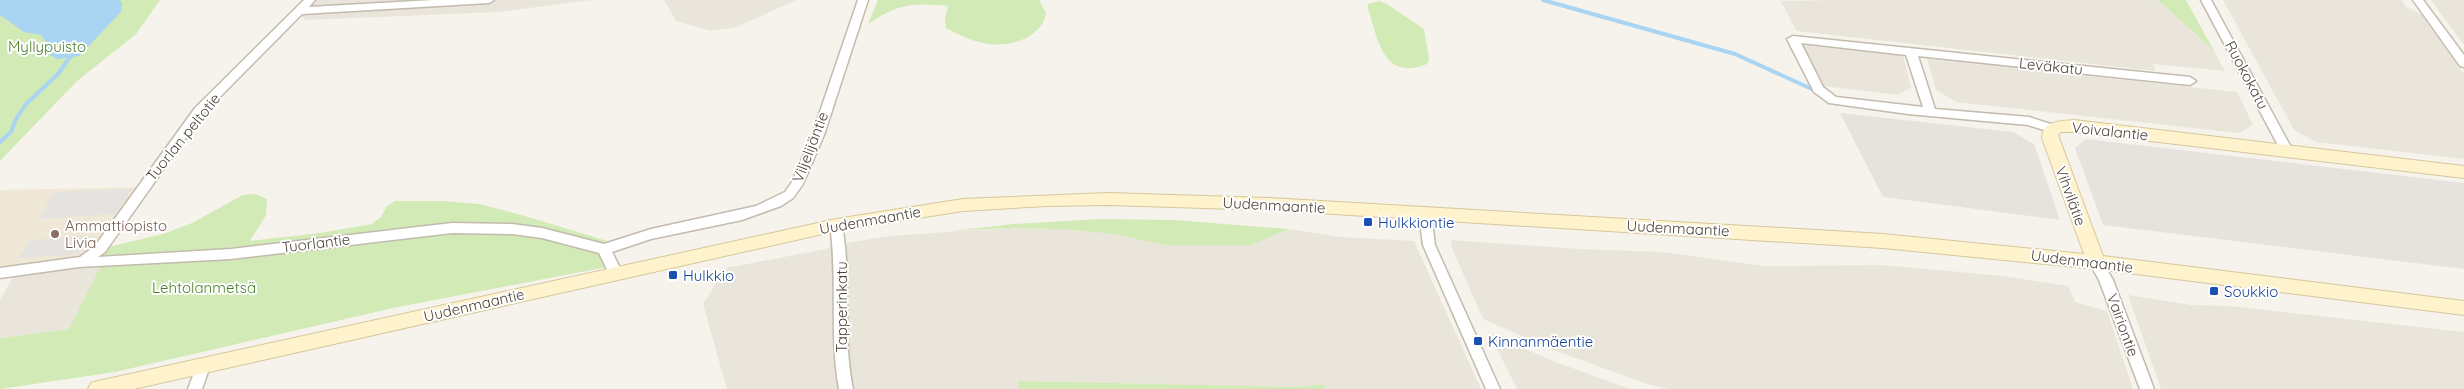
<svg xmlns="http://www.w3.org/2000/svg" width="2464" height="389" viewBox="0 0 2464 389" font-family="Quicksand,sans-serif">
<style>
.residential{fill:#eae5da}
.industrial{fill:#e6e2dd}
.education{fill:#efe8d6}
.green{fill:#d2eab5}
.parking{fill:#e5e3e0}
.water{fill:#a9d4f2}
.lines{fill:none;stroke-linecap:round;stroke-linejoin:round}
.stream{stroke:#a9d4f2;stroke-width:4}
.street-casing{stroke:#c2bbae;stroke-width:3}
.secondary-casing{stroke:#d6c79b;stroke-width:2}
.street{fill:#fff;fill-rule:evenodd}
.secondary{fill:#fff3cd;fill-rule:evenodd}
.transit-dot{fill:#1a4fb4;stroke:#fff;stroke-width:2}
.education-dot{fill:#8d6e63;stroke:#fff;stroke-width:2}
.labels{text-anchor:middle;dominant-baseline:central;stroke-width:4;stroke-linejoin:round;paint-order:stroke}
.park-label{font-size:15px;fill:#4a7f2a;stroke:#fff}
.street-label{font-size:15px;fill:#4b4439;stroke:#fff}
.transit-label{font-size:15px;fill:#164399;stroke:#fff;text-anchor:start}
.education-label{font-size:15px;fill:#785e54;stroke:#fff;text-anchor:start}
</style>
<rect width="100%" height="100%" fill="#f6f3ec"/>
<!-- residential -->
<g class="residential">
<path d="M315,0h276l-92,12 -193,8 -6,-5z"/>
<path d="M664,0h132l-59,27 -26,4 -35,-10z"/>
<path d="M1841,0h317l56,51 11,20 -72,-7 3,7 -360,-40 -15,-30z"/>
<path d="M2223,0h179l4,7 15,7 43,60v85l-148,-17 -22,-12z"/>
<path d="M2431,0h33v45z"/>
<path d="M1803,45l100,11 8,31 -13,8 -74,-9z"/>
<path d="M1927,59l310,33 16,33 -14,8 -283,-31 -20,-12z"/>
<path d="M1007,228l53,1 191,16 38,-16 51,8 74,4 67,148h-156l-1,-5 -26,3 -279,-6v8h-292l-24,-85 23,-36 100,-19 8,-4 56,-9z"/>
<path d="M1451,240l129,9 82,3 102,14 119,-1 120,11 65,10 7,16 32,9 26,78h-464l-19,-4 -91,-33 -76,-33 -31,-71z"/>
<path d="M104,262l-35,67 -69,9v-38l16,-28z"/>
<path d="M2128,295l63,10 39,1 234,26v57h-303z"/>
<path d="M1489,333l64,28 77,28h-113z"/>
</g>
<!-- industrial -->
<g class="industrial">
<path d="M1840,113l173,19 21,12 26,76 -177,-23z"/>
<path d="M2086,139l378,44v86l-361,-44 -28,-77z"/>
</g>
<!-- education -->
<path class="education" d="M143,187l-58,73 -85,13v-83z"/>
<!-- green -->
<g class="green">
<path d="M0,0h160l-24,34 -59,47 -77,80z"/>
<path d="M878,0h161l7,13c-4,28 -44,36 -67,29 -12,-3 -23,-9 -33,-14l-1,-9 3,-13c-37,-3 -48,-3 -80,18z"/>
<path d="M2158,0h28l28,51z"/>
<path d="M1379,1l8,3 37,25 5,30 -2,5c-44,18 -49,-25 -59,-55v-5z"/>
<path d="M256,194l11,5 -1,16 -16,26 70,-8 52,-9 9,-7 6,-11 8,-5h47l37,3 46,12 95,29 -16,4 8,17 -219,42 -278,64 -115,17v-51l69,-9 34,-67 -18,-2 15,-11 63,-15 29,-11 51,-28z"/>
<path d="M1099,219l75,1 115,9 -38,16h-85l-52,-11 -54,-5 -53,-1 -57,3 64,-7z"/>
<path d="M1018,381l280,6 26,-3 1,5h-306z"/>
</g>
<!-- parking -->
<g class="parking">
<path d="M132,189l-17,25 -77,5 17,-27z"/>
<path d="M93,236l-14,18 -61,4 12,-18z"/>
</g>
<!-- water -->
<path class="water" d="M0,0h118l4,2 -1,10 -42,44 -22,3 -12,-7 2,-9 -6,-8 -17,-3 -24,-17z"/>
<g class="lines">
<!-- stream -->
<g class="stream">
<path d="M1543,0l192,54 79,36"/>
<path d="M0,142l11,-10 5,-13 10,-15 32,-30 14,-20"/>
</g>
<defs>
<g id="street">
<path d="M304,0h11l-6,7 124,-7h61l-5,3 -187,11 -99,100 -98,138 -7,5 133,-8 221,-26 60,1 30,4 62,16 47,-15 105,-23 29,-14 7,-10 20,-47 46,-135h10l-44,135 -21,49 -10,14 -12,8 -39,14 -91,19 -39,13 11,22 -2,4h-10l-12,-25 -57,-15 -30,-4 -60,-1 -221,26 -152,8 -79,11v-10l80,-11 15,-11 100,-138z"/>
<path d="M2201,0h10l82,151 -2,3h-8l-2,-3z"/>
<path d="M2413,0h10l41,55v12l-4,-1z"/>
<path d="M1793,36l397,41 6,4 -6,4 -272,-29 17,53 94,8 28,9 2,3 -6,4 -25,-8 -120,-11 -79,-11 -15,-11 -27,-53zM1801,43l105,12 17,52 -87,-10 -13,-10z"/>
<path d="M1425,209l6,5 4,31 65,144h-14l-63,-144 -4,-31z"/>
<path d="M836,220l6,5c10,55 0,110 11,164h-14c-10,-54 -1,-109 -9,-164z"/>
<path d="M2096,257l5,2 12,21 41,109h-14l-41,-109 -10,-18 2,-3z"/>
<path d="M203,360l5,2 2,4 -8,23h-14l10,-27z"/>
</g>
<path id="secondary" d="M2074,120l390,46v12l-390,-46h-13l-3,3 45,121 361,45v14l-368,-46 -213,-21 -614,-38 -160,-5 -62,1 -84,5 -127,20 -702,158h-46l3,-6 7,-2 738,-162 127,-20 146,-6 160,5 614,36 201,20 -42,-116c0,-17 19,-17 32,-18z"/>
</defs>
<!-- street casing -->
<use href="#street" class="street-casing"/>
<!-- secondary casing -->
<use href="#secondary" class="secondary-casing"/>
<!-- street -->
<use href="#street" class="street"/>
<!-- secondary -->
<use href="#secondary" class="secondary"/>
</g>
<!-- markers -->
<g class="transit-dot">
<rect x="1363" y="217" width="10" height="10" rx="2.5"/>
<rect x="668" y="270" width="10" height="10" rx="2.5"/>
<rect x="2209" y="286" width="10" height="10" rx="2.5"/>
<rect x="1473" y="336" width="10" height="10" rx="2.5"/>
</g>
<circle class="education-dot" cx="55" cy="234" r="5"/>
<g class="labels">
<!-- park labels -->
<g class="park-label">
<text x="47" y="46">Myllypuisto</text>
<text x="204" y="287">Lehtolanmetsä</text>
</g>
<!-- street labels -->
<g class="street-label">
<text transform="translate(2051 66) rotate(6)">Leväkatu</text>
<text transform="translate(2247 75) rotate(62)">Ruokokatu</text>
<text transform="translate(2110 131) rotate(6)">Voivalantie</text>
<text transform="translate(183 137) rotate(-51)">Tuorlan peltotie</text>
<text transform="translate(810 147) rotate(-69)">Viljelijäntie</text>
<text transform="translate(2071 196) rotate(70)">Vihvilätie</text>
<text transform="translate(1274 205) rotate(3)">Uudenmaantie</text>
<text transform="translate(870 220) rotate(-10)">Uudenmaantie</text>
<text transform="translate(1678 228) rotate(3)">Uudenmaantie</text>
<text transform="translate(316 243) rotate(-7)">Tuorlantie</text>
<text transform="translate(2082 261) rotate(7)">Uudenmaantie</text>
<text transform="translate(474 305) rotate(-13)">Uudenmaantie</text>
<text transform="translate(841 307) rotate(-90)">Tapperinkatu</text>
<text transform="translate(2123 325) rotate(70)">Vairiontie</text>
</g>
<!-- transit labels -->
<g class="transit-label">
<text x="1378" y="222">Hulkkiontie</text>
<text x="683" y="275">Hulkkio</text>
<text x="2224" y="291">Soukkio</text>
<text x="1488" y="341">Kinnanmäentie</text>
</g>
<!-- education labels -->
<g class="education-label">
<text x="65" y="225">Ammattiopisto<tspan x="65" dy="17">Livia</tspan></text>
</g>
</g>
</svg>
